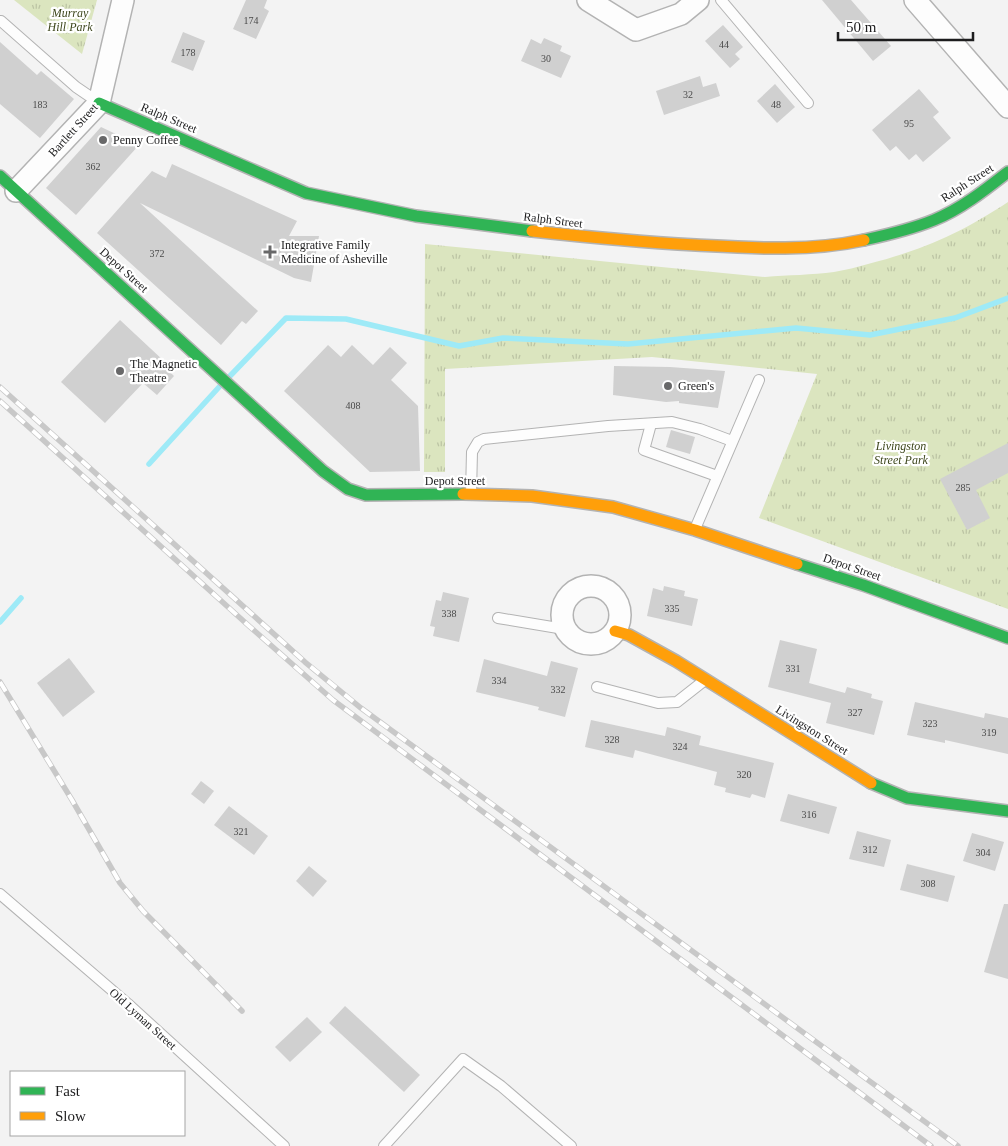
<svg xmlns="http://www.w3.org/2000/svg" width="1008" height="1146" viewBox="0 0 1008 1146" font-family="Georgia,serif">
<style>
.park{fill:url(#park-tufts)}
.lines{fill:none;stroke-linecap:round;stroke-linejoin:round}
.stream{stroke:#9eeaf7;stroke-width:5.5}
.building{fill:#d0d0d0}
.lane-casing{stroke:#b3b3b3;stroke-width:12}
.street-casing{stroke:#b3b3b3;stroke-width:24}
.fast-casing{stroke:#b3b3b3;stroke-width:14}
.slow-casing{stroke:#b3b3b3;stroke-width:14}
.lane{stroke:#fdfdfd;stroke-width:10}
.street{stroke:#fdfdfd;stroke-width:21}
.fast{stroke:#30b455;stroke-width:11}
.slow{stroke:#ff9f0a;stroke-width:11}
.rail-casing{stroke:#c8c8c8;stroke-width:5.5}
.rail{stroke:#fff;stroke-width:4;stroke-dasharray:11;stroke-linecap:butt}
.poi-dot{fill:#686869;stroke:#fff;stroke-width:2}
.labels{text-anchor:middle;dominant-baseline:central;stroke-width:4.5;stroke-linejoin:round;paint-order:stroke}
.number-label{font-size:10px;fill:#4a4a4a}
.park-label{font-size:12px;font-style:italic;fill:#3d461c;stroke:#fff}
.street-label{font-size:12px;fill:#1d1d1e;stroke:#fff}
.poi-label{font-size:12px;fill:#1d1d1e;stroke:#fff;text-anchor:start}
</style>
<defs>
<pattern id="park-tufts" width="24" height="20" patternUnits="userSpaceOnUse" patternTransform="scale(1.25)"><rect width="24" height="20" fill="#dbe5bf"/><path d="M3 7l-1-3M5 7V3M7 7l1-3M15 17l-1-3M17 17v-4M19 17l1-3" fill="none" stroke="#bcc4a4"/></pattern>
</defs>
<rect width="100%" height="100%" fill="#f3f3f3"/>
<!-- park -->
<g class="park">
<path d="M14,0h83l-15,54z"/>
<path d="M1008,202v407l-249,-91 58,-144 -165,-17 -207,12v103h-21l1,-228 340,33c23,-2 47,-2 69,-5 12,-2 23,-5 34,-8 55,-14 93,-31 140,-62z"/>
</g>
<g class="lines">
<!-- stream -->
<g class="stream">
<path d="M230,376l56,-58 60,1 113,27 44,-8 125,6 168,-16 74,7 85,-17 53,-20"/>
<path d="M149,464l71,-78"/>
<path d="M0,622l21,-24"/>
</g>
</g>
<!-- building -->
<g class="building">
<path d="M246,0h21l-3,8 5,3 -13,28 -23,-10z"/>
<path d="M822,0h29l40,46 -18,15z"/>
<path d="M723,25l20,22 -8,7 5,5 -10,9 -25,-27z"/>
<path d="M183,32l22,9 -12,30 -22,-9z"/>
<path d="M544,38l18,8 -2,5 11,5 -10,22 -40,-17 10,-22 10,5z"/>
<path d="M0,42l37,33 4,-4 33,28 -34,39 -40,-34z"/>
<path d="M700,76l3,11 13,-4 4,13 -56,19 -8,-24z"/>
<path d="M775,84l20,23 -18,16 -20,-22z"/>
<path d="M919,89l20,23 -6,5 18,21 -28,24 -7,-8 -7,6 -13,-14 -6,5 -18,-21z"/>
<path d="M101,127l38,18 -63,70 -30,-27z"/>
<path d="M172,164l125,57 -8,15h30l-8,46 -17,-4 -154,-75 118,108 -12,13 -4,-3 -21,24 -124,-112 55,-62 14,7z"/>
<path d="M120,320l45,42 -2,3 11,11 -17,19 -14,-12 -38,40 -44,-41z"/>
<path d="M328,345l13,12 11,-12 21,20 17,-18 17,16 -16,17 27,26 2,65 -50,1 -86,-81z"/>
<path d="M614,366l56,1 55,4 -7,37 -39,-5v-2l-13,1 -53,-7z"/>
<path d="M671,430l24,7 -5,17 -24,-7z"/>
<path d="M1008,443v30l-32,17 14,28 -23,12 -27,-51z"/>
<path d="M664,586l21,5 -1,5 14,3 -6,27 -45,-10 6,-28 10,3z"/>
<path d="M443,592l26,6 -10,44 -26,-6 2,-9 -5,-1 6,-26 5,1z"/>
<path d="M780,640l37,9 -8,34 36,10 2,-6 25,7 -1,4 12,3 -9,34 -48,-12 5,-20 -63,-16z"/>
<path d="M69,658l26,34 -32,25 -26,-34z"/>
<path d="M484,659l63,17 4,-15 27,7 -13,49 -27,-7 1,-3 -63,-15z"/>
<path d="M915,702l69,16 1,-5 23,5v36l-63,-14v3l-38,-8z"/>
<path d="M591,720l74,16 2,-9 34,9 -2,9 75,18 -9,35 -13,-4 -2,4 -25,-6 1,-4 -12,-3 3,-13 -82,-22 -2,8 -48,-11z"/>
<path d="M201,781l13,10 -10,13 -13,-10z"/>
<path d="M788,794l49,13 -8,27 -49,-13z"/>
<path d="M229,806l39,30 -14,19 -40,-30z"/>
<path d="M857,831l34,9 -7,27 -35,-8z"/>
<path d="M972,833l32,9 -9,29 -32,-10z"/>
<path d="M907,864l48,12 -7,26 -48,-12z"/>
<path d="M309,866l18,15 -14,16 -17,-16z"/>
<path d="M1004,904h4v75l-24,-7z"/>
<path d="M345,1006l75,69 -16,17 -75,-69z"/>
<path d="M307,1017l15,15 -32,30 -15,-15z"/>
</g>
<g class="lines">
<defs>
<g id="lane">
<path d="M721,0l87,103"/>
<path d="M1,21l75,66 22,15"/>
<path d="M651,424l-7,26 73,26"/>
<path d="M471,493l1,-41 6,-10 6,-3 124,-13 64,-4 28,7 32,12"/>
<path d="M695,529l64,-149"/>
<path d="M498,618l66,11"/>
<path d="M597,687l61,16 19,-1 28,-22"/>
<path d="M0,894l128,110 156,142"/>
<path d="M384,1146l79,-87 38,27 70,60"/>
</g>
<g id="street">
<path d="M588,0l48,30 45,-16 17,-14"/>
<path d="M915,0l93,107"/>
<path d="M16,191l83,-88 24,-103"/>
<circle cx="591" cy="615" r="29"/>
</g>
<g id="fast">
<path d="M99,103l207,90 110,23 116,15"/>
<path d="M0,176l323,295 25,18 18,6 97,-1"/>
<path d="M864,240c23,-5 48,-11 70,-20 27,-11 51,-30 74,-48"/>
<path d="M797,564l66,21 145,53"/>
<path d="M871,783l36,15 101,13"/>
</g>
<g id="slow">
<path d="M532,231c55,6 109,11 164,14 56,3 112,7 168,-5"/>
<path d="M463,494l69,2 81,11 82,23 102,34"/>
<path d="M615,631l14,4 47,26 195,122"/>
</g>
</defs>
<!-- lane casing -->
<use href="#lane" class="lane-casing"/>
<!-- street casing -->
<use href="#street" class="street-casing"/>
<!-- fast casing -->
<use href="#fast" class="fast-casing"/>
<!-- slow casing -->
<use href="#slow" class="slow-casing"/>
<!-- lane -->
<use href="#lane" class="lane"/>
<!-- street -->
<use href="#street" class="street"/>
<!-- fast -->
<use href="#fast" class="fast"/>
<!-- slow -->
<use href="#slow" class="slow"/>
<defs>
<g id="rail">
<path d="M0,387l305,275 56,46 597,438"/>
<path d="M0,401l249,225 84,74 598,446"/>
<path d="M0,682l72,118 48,83 23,28 99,100"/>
</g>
</defs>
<!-- rail casing -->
<use href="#rail" class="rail-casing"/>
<!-- rail -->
<use href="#rail" class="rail"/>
</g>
<!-- markers -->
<g class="poi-dot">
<circle cx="103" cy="140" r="5"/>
<path d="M267.5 244.5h5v5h5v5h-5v5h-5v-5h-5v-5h5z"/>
<circle cx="120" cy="371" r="5"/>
<circle cx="668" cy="386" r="5"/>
</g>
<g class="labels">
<!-- number labels -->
<g class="number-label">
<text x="251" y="20">174</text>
<text x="724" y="44">44</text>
<text x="188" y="52">178</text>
<text x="546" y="58">30</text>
<text x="688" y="94">32</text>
<text x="40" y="104">183</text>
<text x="776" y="104">48</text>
<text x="909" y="123">95</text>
<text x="93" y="166">362</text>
<text x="157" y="253">372</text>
<text x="353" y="405">408</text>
<text x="963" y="487">285</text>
<text x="672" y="608">335</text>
<text x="449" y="613">338</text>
<text x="793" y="668">331</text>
<text x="499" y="680">334</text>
<text x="558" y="689">332</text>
<text x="855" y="712">327</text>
<text x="930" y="723">323</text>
<text x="989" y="732">319</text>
<text x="612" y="739">328</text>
<text x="680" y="746">324</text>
<text x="744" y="774">320</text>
<text x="809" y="814">316</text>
<text x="241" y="831">321</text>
<text x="870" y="849">312</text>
<text x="983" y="852">304</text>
<text x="928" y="883">308</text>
</g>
<!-- park labels -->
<g class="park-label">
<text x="70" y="13">Murray<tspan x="70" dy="14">Hill Park</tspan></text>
<text x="901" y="446">Livingston<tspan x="901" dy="14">Street Park</tspan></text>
</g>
<!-- street labels -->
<g class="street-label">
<text transform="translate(169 118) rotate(23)">Ralph Street</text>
<text transform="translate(73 130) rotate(-48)">Bartlett Street</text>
<text transform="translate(967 183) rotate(-33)">Ralph Street</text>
<text transform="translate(553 220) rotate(7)">Ralph Street</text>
<text transform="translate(124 270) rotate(42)">Depot Street</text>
<text x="455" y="481">Depot Street</text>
<text transform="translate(852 567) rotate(19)">Depot Street</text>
<text transform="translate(812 730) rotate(32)">Livingston Street</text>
<text transform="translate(143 1019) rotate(42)">Old Lyman Street</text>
</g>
<!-- poi labels -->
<g class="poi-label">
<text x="113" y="140">Penny Coffee</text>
<text x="281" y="245">Integrative Family<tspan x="281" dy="14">Medicine of Asheville</tspan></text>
<text x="130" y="364">The Magnetic<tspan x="130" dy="14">Theatre</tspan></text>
<text x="678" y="386">Green's</text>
</g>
</g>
<!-- legend -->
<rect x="10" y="1071" width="175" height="65" fill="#ffffff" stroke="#a5a5a5"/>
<rect x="20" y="1087" width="25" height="8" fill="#30b455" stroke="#a5a5a5"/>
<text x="55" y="1096" font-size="15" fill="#1d1d1e">Fast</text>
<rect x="20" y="1112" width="25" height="8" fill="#ff9f0a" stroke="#a5a5a5"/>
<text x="55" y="1121" font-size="15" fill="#1d1d1e">Slow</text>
<!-- scale -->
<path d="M838 32v8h135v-8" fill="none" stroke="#1d1d1e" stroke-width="2.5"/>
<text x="846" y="32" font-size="15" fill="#1d1d1e" stroke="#ffffff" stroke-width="4" paint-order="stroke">50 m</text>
</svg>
